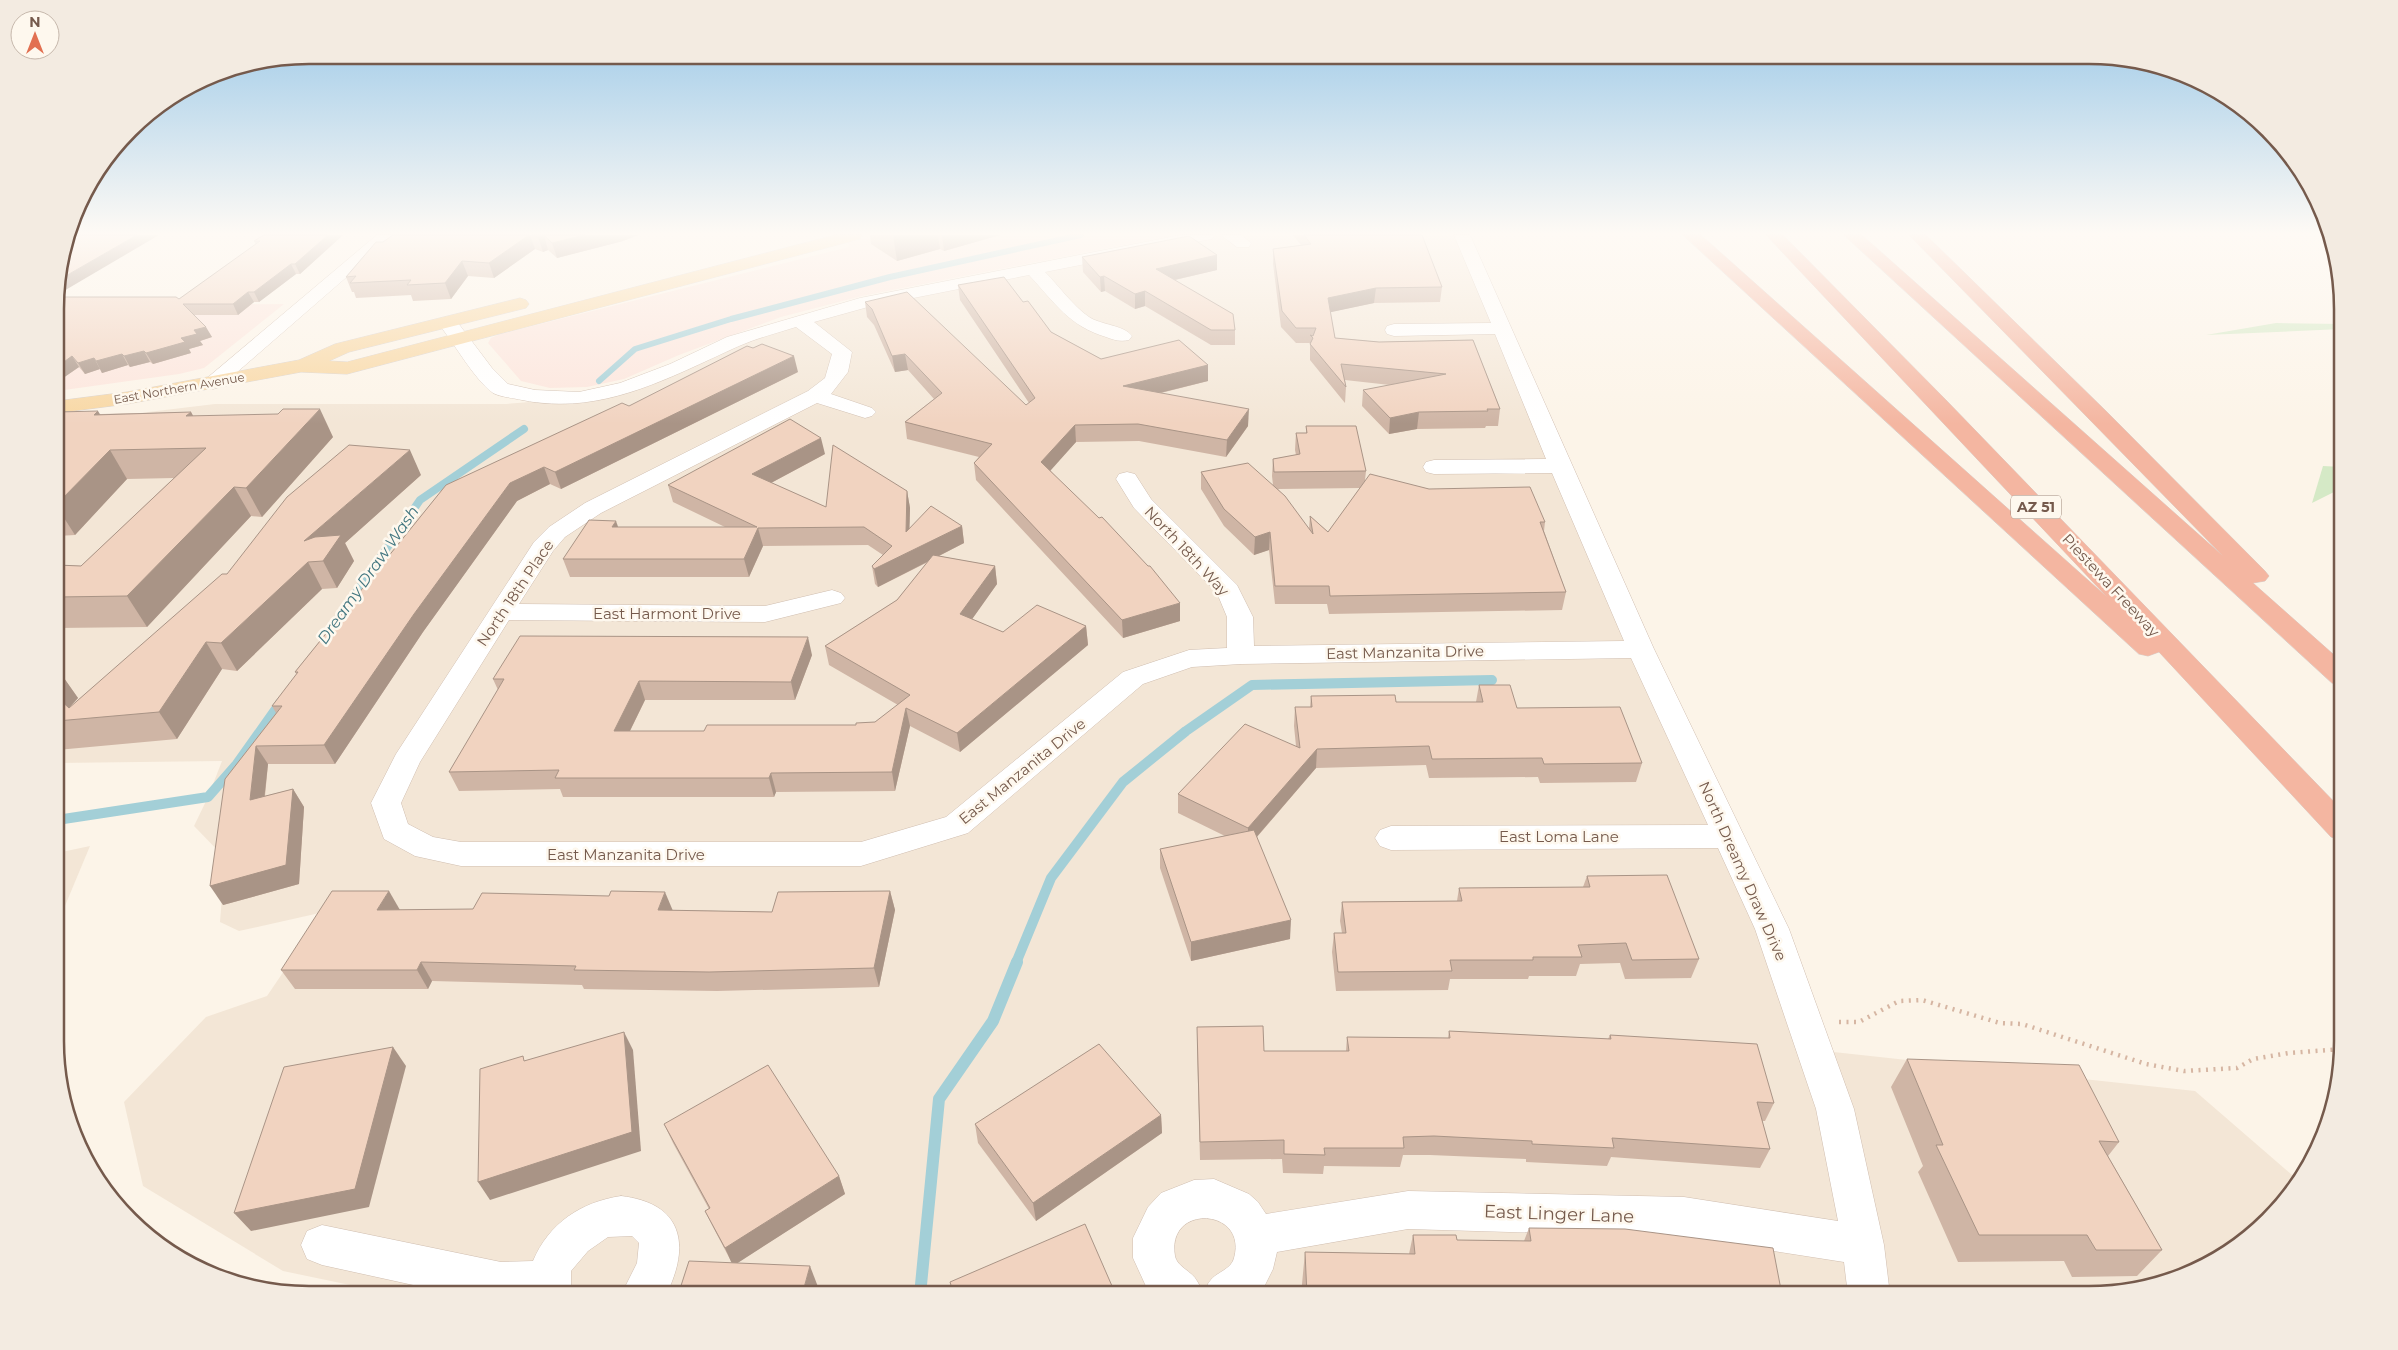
<svg xmlns="http://www.w3.org/2000/svg" width="2398" height="1350" viewBox="0 0 2398 1350" font-family="Montserrat,sans-serif">
<style>
.residential{fill:#f3e6d6}
.commercial{fill:#fce5dc}
.green{fill:#d5e9c6}
.lines{fill:none;stroke-linecap:round;stroke-linejoin:round}
.stream-far3{stroke:#a3cfd7;stroke-width:6}
.stream-far2{stroke:#a3cfd7;stroke-width:8}
.stream-far1{stroke:#a3cfd7;stroke-width:10}
.stream{stroke:#a3cfd7;stroke-width:12}
.minor-casing{stroke:#d0beb0;stroke-width:1}
.major-casing{stroke:#d8d1cd;stroke-width:1}
.highway-casing{stroke:#d8d1cd;stroke-width:1}
.path{stroke:#d6b6a3;stroke-width:4.5;stroke-dasharray:2 5.5;stroke-linecap:butt}
.minor{fill:#fff;fill-rule:evenodd}
.major{fill:#f8d7a3;fill-rule:evenodd}
.highway{fill:#f4b6a1;fill-rule:evenodd}
.wall{fill:#cfb5a5;fill-rule:evenodd}
.shaded-wall{fill:#a99486}
.building{fill:#f1d3c0;stroke:#a99486}
.labels{text-anchor:middle;dominant-baseline:central;stroke-width:5;stroke-linejoin:round;paint-order:stroke}
.far-street-label{font-size:12px;fill:#755a4c;stroke:#fef8ee}
.shield{fill:#fef8ee;stroke:#9e897d;stroke-width:1}
.shield-label{font-size:14px;font-weight:bold;fill:#755a4c}
.street-label{font-size:15px;fill:#755a4c;stroke:#fef8ee}
.water-label{font-size:16px;font-style:italic;fill:#437781;stroke:#fef8ee}
.near-street-label{font-size:18px;fill:#755a4c;stroke:#fef8ee}
.rim{fill:none;stroke:#755a4c;stroke-width:2.5}
</style>
<rect width="100%" height="100%" fill="#fcf4e8"/>
<!-- residential -->
<g class="residential">
<path d="M1206,235h256l353,815 380,41 104,90 -30,40 -52,40 -61,25 -50,8 -1708,1 -115,-24 -140,-85 -19,-84 82,-85 61,-21 57,-84 -85,19 -19,-9 5,-64 -31,-32 14,-29 14,-36 -165,2v-340l158,-19h291l73,-6 220,-78z"/>
<path d="M90,846l-33,79v-72z"/>
</g>
<!-- commercial -->
<g class="commercial">
<path d="M875,235h300l-313,61 -81,21 -102,38 -55,24 -37,8 -37,1 -29,-7 -33,-38 3,-5 9,-4 349,-87 -1,-5z"/>
<path d="M284,304l-80,64 -25,6 -122,17v-86z"/>
</g>
<!-- green -->
<g class="green">
<path d="M2276,323l66,1v5l-136,6z"/>
<path d="M2323,466l19,1v21l-30,15z"/>
</g>
<g class="lines">
<!-- stream-far3 -->
<path class="stream-far3" d="M599,381l36,-32 96,-30 159,-42 191,-42"/>
<!-- stream-far2 -->
<path class="stream-far2" d="M331,629l89,-129 104,-71"/>
<!-- stream-far1 -->
<g class="stream-far1">
<path d="M57,820l151,-23 29,-33 44,-62"/>
<path d="M1016,963l35,-85 72,-96 63,-51 66,-46 240,-5"/>
</g>
<!-- stream -->
<path class="stream" d="M920,1295l19,-196 54,-78 24,-59"/>
<defs>
<g id="minor">
<path d="M377,235h18l-175,152 -7,2 -7,-2 -3,-4 3,-4z"/>
<path d="M1181,235h33l-2,4 -6,1 -161,32c14,14 28,34 44,45 12,8 35,8 43,19l-3,4c-9,2 -15,0 -23,-3 -37,-11 -51,-34 -77,-62l-161,32 -54,15 38,30 -4,20 -17,22 41,14 4,4 -4,4 -7,2 -48,-15 -216,110 -36,24 -12,14 -34,53 246,2 67,-16 9,3 4,5 -4,5 -76,19 -256,-2 -89,142 -19,41 7,21 25,13 28,5h400l85,-25 177,-145 66,-22 38,-2v-31l-10,-24 -83,-85 -18,-29 3,-5 8,-2 8,2 16,25 86,86 16,32 1,29 370,-5 -72,-168 -118,1 -8,-2 -3,-5 3,-5 8,-2 112,-1 -51,-125 -101,2 -7,-2 -2,-4 2,-4 7,-2 97,-1 -37,-88h16l184,414 135,280 65,180 30,136 6,50h-42l-4,-33 -160,-25 -276,-8 -131,23 -4,17 -13,26h-56c1,-4 3,-11 6,-14 6,-9 21,-11 24,-23 14,-50 -68,-55 -59,-2 2,11 17,15 22,25 3,4 4,9 6,14h-53l-17,-37v-20l15,-31 13,-14 33,-13 20,-1 35,15 9,8 8,12 142,-23 276,6 154,24 -22,-112 -61,-180 -37,-81 -327,2 -11,-4 -5,-8 5,-8 11,-4 317,-1 -77,-167 -390,6 -49,3 -49,17 -175,149 -107,33h-400l-46,-10 -31,-17 -13,-36 25,-49 138,-212 15,-15 36,-24 223,-112 17,-13 7,-24 -36,-27c-19,6 -39,11 -57,19 -71,32 -137,70 -217,54 -8,-2 -22,-3 -29,-7 -19,-14 -37,-47 -52,-66l-2,-4 2,-4h14l37,49 16,16 27,6 44,2 41,-9 50,-19 57,-27 133,-39z"/>
<path d="M1221,235h20l10,8 -2,4h-12z"/>
<path d="M621,1196c62,7 70,49 45,99h-45l16,-32 2,-20 -7,-7 -24,1 -20,14 -17,20v24h-112l-137,-30 -15,-6 -6,-14 6,-14 15,-6 179,37 32,-1c16,-38 48,-59 88,-65z"/>
</g>
<path id="major" d="M835,235h27l-2,4 -513,135 -46,-2 -174,32 -70,9v-12l70,-9 172,-32 36,-16 185,-46 6,2 3,4 -3,4 -177,44 -20,9 18,1z"/>
<g id="highway">
<path d="M1683,235h18l406,362 -341,-362h17l163,165 396,410v30l-11,-3 -172,-185 -11,4 -9,-2z"/>
<path d="M1844,235h18l361,321 -314,-321h17l180,176 159,160 4,5 -4,5 -12,2 89,79v24l-10,-3z"/>
</g>
</defs>
<!-- minor casing -->
<use href="#minor" class="minor-casing"/>
<!-- major casing -->
<use href="#major" class="major-casing"/>
<!-- highway casing -->
<use href="#highway" class="highway-casing"/>
<!-- path -->
<path class="path" d="M1839,1022h20l40,-21 23,-1 78,23 22,1 124,40 38,7 53,-3 16,-9 36,-6 53,-4"/>
<!-- minor -->
<use href="#minor" class="minor"/>
<!-- major -->
<use href="#major" class="major"/>
<!-- highway -->
<use href="#highway" class="highway"/>
</g>
<!-- wall -->
<g class="wall">
<path d="M264,235h79l-43,39h-4l-37,28h-5l-16,13h-44l18,22 -12,4 3,4 -14,4 2,4 -38,11 -3,-2 -20,5 -2,-2 -26,8 -2,-4 -15,5 -6,-7 -16,11h-6v-81l122,2 77,-54 -2,-4z"/>
<path d="M393,235h245l-15,6 -66,17 -9,-8 -5,2 -8,-3 -41,29 -26,-2 -17,23 -38,2 -2,-6 -55,3 -2,-6h-2l-6,-15 37,-35z"/>
<path d="M870,235h130l-56,16 -4,-2 -43,12 -26,-17z"/>
<path d="M1293,235h129l20,52 -2,15 -66,1 -44,9 5,26 44,4 94,-2 27,69 -2,17h-12l-1,2 -68,1 -28,5 -27,-28 1,-16 27,-5 -45,-5 1,7 -1,16 -35,-43v-17h-14l-15,-16 -8,-63v-15l28,-4z"/>
<path d="M1217,255v15l-42,10 60,50v15h-24l-66,-39 -10,3 -30,-18 -4,1 -18,-20 -1,-15z"/>
<path d="M958,285l65,17 28,30 50,27 107,6v16l-47,12 87,33 -22,31 -87,-16 -63,1 -26,28 130,151 -57,17 -147,-158 -2,-17 5,-6 -72,-18 -2,-17 29,-23 -26,-29 -13,2 -21,-47 -7,-8 -2,-15 161,103 3,-2 -69,-103z"/>
<path d="M798,372l-237,117 -11,-5 -33,17 -94,131 -88,132h-67l-3,32 28,-7 11,18 -5,77 -76,21 2,-126 51,-66 -4,-7 25,-31 -2,-3 151,-187 183,-79z"/>
<path d="M57,412l44,2 90,-2 2,4 140,21 -71,80 -11,-1 -104,111 -90,1v-63l24,1 93,-88 -47,1 -52,56 -18,1z"/>
<path d="M1306,426l60,45 -1,9 180,42 -1,9 22,61 -4,18 -233,4 -2,-10h-52l-6,-54 -15,5 -30,-29 -23,-37v-17l72,13 -1,-9 1,-17 23,-4 -1,-5 1,-17h10zM1360,488l-32,44 -18,-16 -1,13 -31,-40z"/>
<path d="M825,454l-54,29 55,24 81,-16 3,17 -1,20 53,-2 2,17 -25,13 56,10 2,18 -25,35 31,13 83,-6 2,19 -128,107 -50,-26 -15,65 -119,1 -2,5h-211l-3,-8 -101,2 -10,-19 49,-82 -5,-11 319,-24 -17,45h-150l-15,31h74l152,-6 19,-3 23,-17 -69,-40 -4,-19 72,-46 31,-38 -50,25 -3,-3 -3,-18 11,-11 -15,-10 -105,1 -14,31h-179l-7,-18 162,-32 -52,-25 -5,-17z"/>
<path d="M421,475l-76,68 9,18 -17,27 -15,1 -85,82 -15,-2 -45,70 -120,11v-80l2,1 19,27 -8,9 157,-133z"/>
<path d="M1479,685l38,23 125,55 -6,19 -96,1 -2,-6 -109,1 -3,-13 -110,3 -59,69 33,102 -99,22 -31,-93v-19l65,-13 -47,-23v-19l118,-48 -2,-20 1,-19h15l1,-11 85,6h80z"/>
<path d="M1587,876l112,83 -8,19 -66,1 -5,-16 -40,1 -4,12h-47l-1,3h-78l-2,11 -112,1 -4,-39 2,-19h8l-2,-12 2,-19 115,-1 2,-13 124,-1z"/>
<path d="M890,891l5,19 -16,77 -162,4 -133,-2 -2,-4 -150,-4 -4,8h-133l-14,-19 119,-60h272l100,2z"/>
<path d="M1449,1031l159,8 2,-4 164,68 -9,18h-3l8,28 -10,19 -149,-11 -4,9 -81,-4v-3l-96,-4h-27l-3,12 -76,-1 -1,8 -40,-1 -1,-14 -82,1 -3,-114 67,5h82l1,-14 101,1z"/>
<path d="M1907,1059l212,83 -11,14 54,94 -25,26 -65,1 -8,-16 -106,1 -40,-90 5,-6 -32,-79z"/>
<path d="M1161,1115l1,18 -126,88 -58,-78 -3,-19z"/>
<path d="M664,1124l175,52 6,18 -108,69 83,29 -88,-29 -18,-34 -9,-18 4,-2 -36,-66z"/>
<path d="M1529,1228l253,67h-480v-11l3,-32 104,2 4,-19 44,5 67,1z"/>
</g>
<!-- shaded-wall -->
<g class="shaded-wall">
<path d="M137,235h22l-102,60v-14z"/>
<path d="M328,235h15l-43,39 -5,-10z"/>
<path d="M529,235h1l5,14 -41,29 -5,-15z"/>
<path d="M544,235l4,15 -5,2 -5,-15z"/>
<path d="M585,235h53l-15,6 -66,17 -5,-15z"/>
<path d="M893,235h45l2,14 -43,12z"/>
<path d="M942,235h58l-56,16z"/>
<path d="M1217,255v15l-60,14 -1,-15z"/>
<path d="M462,261l6,15 -17,23 -6,-16z"/>
<path d="M291,264l5,10 -37,28 -5,-10z"/>
<path d="M1104,276l1,15 -4,1 -1,-15z"/>
<path d="M1376,288l-2,15 -47,10 1,-15z"/>
<path d="M1145,291v15l-10,3v-15z"/>
<path d="M248,292l6,10 -16,13 -5,-11z"/>
<path d="M206,327l6,10 -12,4 3,4 -14,4 2,4 -38,11 -7,-11 48,-23z"/>
<path d="M144,351l6,11 -20,5 -6,-11z"/>
<path d="M122,354l6,11 -26,8 -6,-12z"/>
<path d="M905,354l3,16 -13,2 -3,-16z"/>
<path d="M72,356l7,11 -16,11 -6,-9v-2z"/>
<path d="M794,356l4,16 -237,117 -6,-17z"/>
<path d="M94,358l6,11 -15,5 -7,-11z"/>
<path d="M1208,365v16l-85,21v-16z"/>
<path d="M320,409l13,28 -71,80 -16,-29z"/>
<path d="M1249,409l-1,17 -22,31 1,-17z"/>
<path d="M98,411l17,28 -21,-24z"/>
<path d="M191,412l15,28 -20,-24z"/>
<path d="M1419,412l-2,17 -28,5 1,-16z"/>
<path d="M1075,425l1,17 -33,37 -2,-17z"/>
<path d="M821,438l4,16 -69,37 -4,-17z"/>
<path d="M110,450l17,29 -52,56 -18,-28v-3z"/>
<path d="M410,450l11,25 -76,68 9,18 -17,27 -14,-27 -19,-20z"/>
<path d="M544,467l6,17 -33,17 -94,131 -88,132 -11,-19 90,-131 96,-131z"/>
<path d="M234,487l17,29 -104,111 -20,-31z"/>
<path d="M907,491l3,17 -1,41 -3,-17z"/>
<path d="M616,521l6,17 -10,-11z"/>
<path d="M962,526l2,17 -86,44 -4,-18z"/>
<path d="M758,528l5,18 -14,31 -5,-18z"/>
<path d="M1270,532l-1,18 -15,5 1,-18z"/>
<path d="M308,562l14,27 -85,82 -16,-28z"/>
<path d="M995,566l2,18 -34,48 -3,-18z"/>
<path d="M1180,603v18l-57,17 -1,-18z"/>
<path d="M1086,626l2,19 -128,107 -3,-19z"/>
<path d="M808,637l4,18 -17,45 -4,-18z"/>
<path d="M206,642l16,27 -45,70 -18,-27z"/>
<path d="M57,670l1,1h1l19,27 -13,14 -8,-11z"/>
<path d="M639,681l6,19 -24,49 -7,-18z"/>
<path d="M906,708l4,18 -15,65 -3,-19z"/>
<path d="M256,746l12,18 -6,55 -12,-19z"/>
<path d="M1317,749l-1,19 -68,79v-19z"/>
<path d="M771,773l5,19 -2,5 -5,-19z"/>
<path d="M293,789l11,18 -5,77 -76,21 -13,-19z"/>
<path d="M389,891l11,19h-23z"/>
<path d="M890,891l5,19 -16,77 -5,-19z"/>
<path d="M665,892l8,19 -15,-1z"/>
<path d="M1291,920l-1,19 -99,22v-19z"/>
<path d="M421,962l11,19 -4,8 -11,-19z"/>
<path d="M624,1032l9,18 8,101 -151,49 -12,-18z"/>
<path d="M393,1047l13,19 -37,141 -118,24 -17,-18z"/>
<path d="M1161,1115l1,18 -126,88 -3,-18z"/>
<path d="M839,1176l6,18 -112,72 -8,-18z"/>
<path d="M810,1266l10,26 -1,3h-17z"/>
<path d="M1112,1286v9h-15v-2z"/>
</g>
<!-- building -->
<g class="building">
<path d="M69,235h68l-80,46v-6z"/>
<path d="M264,235h64l-33,29h-4l-37,28h-6l-15,12h-50l23,23 -12,3 3,4 -16,4 4,4 -39,11 -2,-2 -20,5 -2,-2 -26,7 -2,-3 -16,5 -6,-7 -15,11v-70h119l3,2 81,-58h-6z"/>
<path d="M393,235h136l-40,28 -27,-2 -17,22 -38,2 4,-5 -61,3 6,-7 -10,1 30,-35h7z"/>
<path d="M532,235h53l-33,8 -8,-8 -6,2z"/>
<path d="M1304,235h118l20,52 -66,1 -48,10 7,40 44,4 94,-2 27,69h-13l1,2 -69,1 -29,6 -27,-28 83,-16 -105,-10 5,23 -36,-43 3,-6 -3,-3 3,1 3,-8h-20l-14,-17 -9,-62 38,-5z"/>
<path d="M1189,236l28,19 -61,14 77,45 2,16h-24l-66,-39 -10,3 -31,-18 -4,1 -18,-20z"/>
<path d="M1004,277l19,25 5,-1 23,31 50,27 78,-19 29,25 -85,21 126,23 -22,31 -89,-16 -63,1 -34,37 58,56 3,-1 46,49h2l30,37 -58,17 -148,-157 18,-19 -87,-22 37,-29 -37,-39 -13,2 -20,-47 -7,-7 42,-10 119,113 9,-7 -77,-113z"/>
<path d="M762,344l32,12 -239,116 -11,-5 -34,16 -96,131 -90,131 -68,1 -6,54 43,-11 -7,76 -76,21 15,-107 57,-73h-10l26,-34h-3l151,-187 176,-82 7,3 118,-60 6,2z"/>
<path d="M283,409h37l-74,79 -12,-1 -107,109 -70,1v-32l24,1 125,-118 -96,2 -53,54v-92l41,-1 -4,4 97,-3 -5,4 92,-2z"/>
<path d="M790,419l31,19 -69,36 74,33 7,-62 74,46 -1,41 25,-26 31,20 -88,43 -2,-3 20,-20 -28,-19 -106,1 -14,31h-181l26,-39 27,1 -4,6h145l-89,-42z"/>
<path d="M1306,426h50l10,45 -92,1 -1,-13 27,-5 -4,-21h11z"/>
<path d="M349,445l61,5 -106,91 11,-4 26,-2 -18,26 -15,1 -87,81 -15,-1 -47,70 -102,9v-24l12,11 153,-134h5l60,-77z"/>
<path d="M1248,463l37,33 28,38 -3,-18 18,16 42,-58 59,15 101,-2 15,35h-5l26,70 -236,4 -1,-10h-54l-5,-54 -15,5 -31,-28 -23,-37z"/>
<path d="M933,555l62,11 -35,48 43,18 34,-27 49,21 -129,107 -51,-25 -14,64 -121,1 -2,5h-214l4,-8 -110,2 55,-93h-11l27,-43 288,1 -17,45 -152,-1 -25,50h90l3,-6h149v-2l19,-1 35,-27 -85,-49 72,-46z"/>
<path d="M1479,685h31l7,23 103,-1 22,56 -98,1 -2,-6 -110,1 -3,-13 -112,3 -69,79 -70,-34 67,-70 55,24 -5,-41h17l-1,-11 84,-1 1,7h87z"/>
<path d="M1254,830l37,90 -100,22 -31,-93z"/>
<path d="M1667,875l32,84 -67,1 -6,-17 -48,2 4,12h-49v3h-83l2,11 -114,1 -4,-39h12l-4,-31 120,-1 -3,-13 131,-1 -3,-11z"/>
<path d="M332,891h57l-12,19 96,-1 9,-16 127,3 2,-5 54,1 -7,18 114,2 6,-20 112,-1 -16,77 -165,4 -135,-2 2,-4 -155,-4 -4,8h-136z"/>
<path d="M1263,1026l1,25h85l-2,-14 103,1 -1,-7 162,8 -1,-4 147,9 17,59 -17,-1 13,47 -158,-11 2,10 -82,-4v-3l-98,-5 -31,1 1,11h-80l1,7 -41,-1v-14l-84,2 -3,-115z"/>
<path d="M624,1032l8,100 -154,50 2,-113 43,-13 1,5z"/>
<path d="M1099,1044l62,71 -128,88 -58,-79z"/>
<path d="M393,1047l-38,142 -121,24 50,-146z"/>
<path d="M1907,1059l172,6 40,77 -20,-1 63,109h-66l-9,-15h-108l-43,-90h7z"/>
<path d="M768,1065l71,111 -114,72 -20,-37 5,-3 -46,-84z"/>
<path d="M1085,1224l27,62 -15,7 1,2h-144l-4,-13z"/>
<path d="M1529,1228l96,1 148,19 9,47h-475l-2,-43 110,2 -2,-19h43l1,5 74,1z"/>
<path d="M689,1261l121,5 -8,29h-124z"/>
</g>
<!-- sky -->
<linearGradient id="sky" x2="0" y2="1"><stop stop-color="#96c6e7"/><stop offset="0.55" stop-color="#fefaf5"/><stop offset="1" stop-color="#fefaf5" stop-opacity="0"/></linearGradient>
<rect width="2398" height="424" fill="url(#sky)"/>
<g class="labels">
<!-- far-street labels -->
<g class="far-street-label">
<text transform="translate(179 388) rotate(-10)">East Northern Avenue</text>
</g>
<!-- shield labels -->
<rect class="shield" x="2011" y="495.5" width="50" height="23" rx="4"/>
<g class="shield-label">
<text x="2036" y="507">AZ 51</text>
</g>
<!-- street labels -->
<g class="street-label">
<text transform="translate(1187 551) rotate(47)">North 18th Way</text>
<text transform="translate(2111 585) rotate(47)">Piestewa Freeway</text>
<text transform="translate(515 593) rotate(-56)">North 18th Place</text>
<text x="667" y="613">East Harmont Drive</text>
<text transform="translate(1405 652) rotate(-1)">East Manzanita Drive</text>
<text transform="translate(1022 771) rotate(-39)">East Manzanita Drive</text>
<text x="1559" y="836">East Loma Lane</text>
<text x="626" y="854">East Manzanita Drive</text>
<text transform="translate(1743 871) rotate(66)">North Dreamy Draw Drive</text>
</g>
<!-- water labels -->
<g class="water-label">
<text transform="translate(368 575) rotate(-55)">Dreamy Draw Wash</text>
</g>
<!-- near-street labels -->
<g class="near-street-label">
<text transform="translate(1559 1214) rotate(2)">East Linger Lane</text>
</g>
</g>
<!-- crop -->
<path d="M0 0H2398V1350H0ZM309 64H2089A245 245 0 0 1 2334 309V1041A245 245 0 0 1 2089 1286H309A245 245 0 0 1 64 1041V309A245 245 0 0 1 309 64Z" fill="#f3ebe1" fill-rule="evenodd"/>
<path class="rim" d="M309 64H2089A245 245 0 0 1 2334 309V1041A245 245 0 0 1 2089 1286H309A245 245 0 0 1 64 1041V309A245 245 0 0 1 309 64Z"/>
<!-- north arrow -->
<g transform="translate(35 35)"><circle r="24" fill="#fef8ee" stroke="#c7b9ad"/>
<path d="M0-4L9 19L0 12L-9 19Z" fill="#e27051"/>
<text y="-8" font-size="14" font-weight="bold" text-anchor="middle" fill="#755a4c">N</text>
</g>
</svg>
